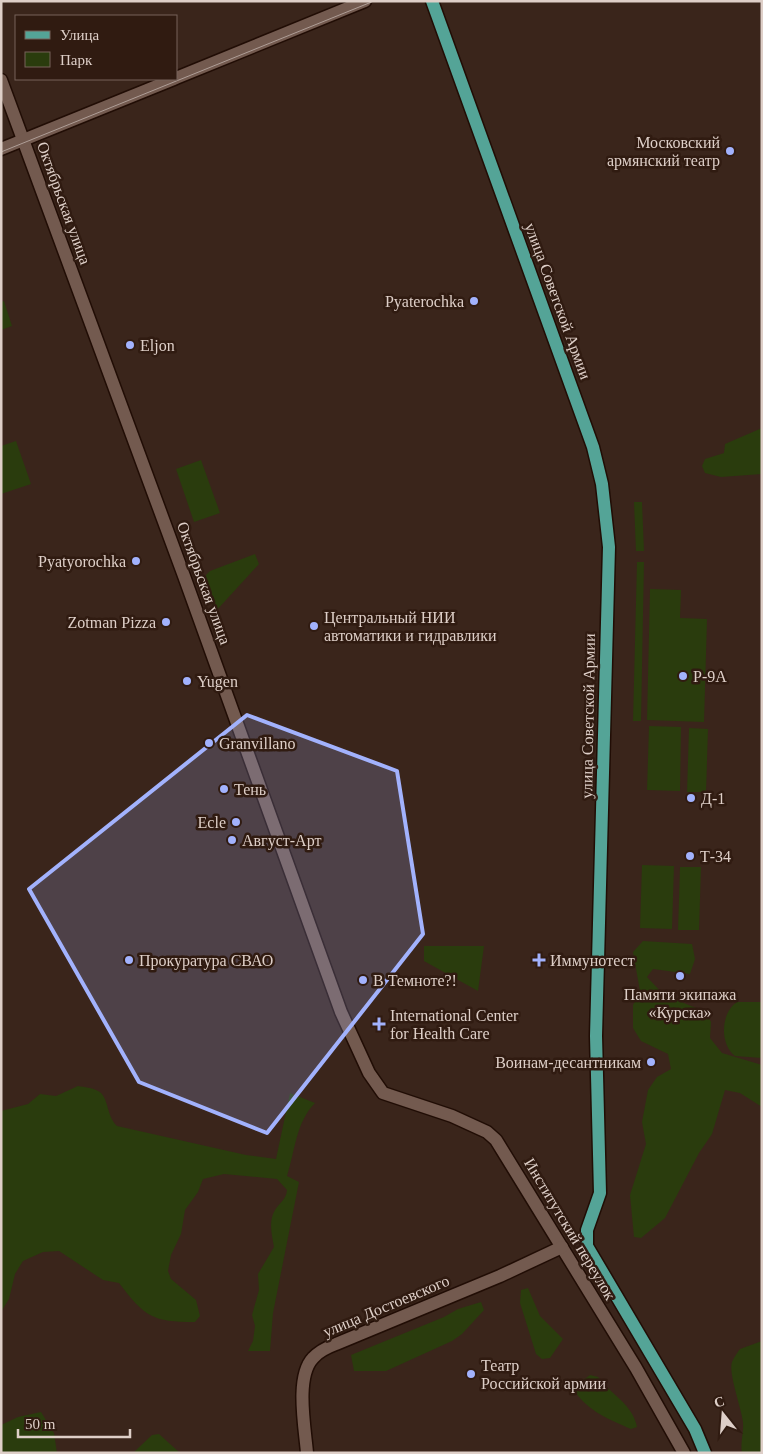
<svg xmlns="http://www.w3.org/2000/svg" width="763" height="1454" viewBox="0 0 763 1454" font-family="'Times New Roman',serif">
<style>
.green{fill:#2a3c0d}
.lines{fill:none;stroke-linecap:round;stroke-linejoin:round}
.minor-casing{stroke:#210d05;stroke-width:15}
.major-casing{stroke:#210d05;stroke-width:15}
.minor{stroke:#735a4f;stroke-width:12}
.major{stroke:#54a497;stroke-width:12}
.tram{stroke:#af9e97;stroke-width:1}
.marked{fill:#a2b2fd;fill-opacity:0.2;stroke:#a2b2fd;stroke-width:4;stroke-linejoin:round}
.poi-dot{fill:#a2b2fd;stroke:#301b11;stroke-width:2}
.labels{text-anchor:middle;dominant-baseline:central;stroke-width:5;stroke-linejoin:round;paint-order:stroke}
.poi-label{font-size:16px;fill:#decfc8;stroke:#301b11;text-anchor:start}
.street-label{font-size:16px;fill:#decfc8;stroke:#301b11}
</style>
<rect width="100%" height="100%" fill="#3a251b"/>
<!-- green -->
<g class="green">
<path d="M4,301l8,25 -11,4v-28z"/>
<path d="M762,428v46l-41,3 -16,-4 -3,-7 3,-7 19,-6 1,-9z"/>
<path d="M16,441l15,43 -30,10v-48z"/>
<path d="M201,460l19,53 -26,9 -18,-53z"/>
<path d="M634,502h8l2,49h-8z"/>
<path d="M255,554l4,10 -44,48 -9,-26v-11l4,-4z"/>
<path d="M637,562h7l-3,159h-8z"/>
<path d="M650,589l31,1 -1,28 27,1 -3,103 -57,-2z"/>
<path d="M649,726l32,1 -1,64 -33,-1z"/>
<path d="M689,728l19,1 -2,63h-19z"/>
<path d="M642,865l32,1 -2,63 -32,-1z"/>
<path d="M680,867h21l-2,63h-21z"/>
<path d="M643,941l49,3 3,15 -5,15 -37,-5 -6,8 17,18 42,17 5,10 -1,16 12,15 40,12v42l-22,-14 -15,-3 -13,44 -13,19 -34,65 -24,20 -7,-1 -4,-42 16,-51 -4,-22 6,-32 9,-13 14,-8 -3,-15 -27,-13 -8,-13v-23l7,-14 -7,-39z"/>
<path d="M424,946h60l-6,45 -54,-30z"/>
<path d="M737,1002h25v56l-27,-2c-16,-12 -14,-44 2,-54z"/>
<path d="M78,1086c6,1 15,2 20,5 11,5 8,25 19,35l129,29 30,4 14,-66 25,10c-19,19 -20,48 -28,73l12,6 -26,131 -3,38h-22l5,-10 2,-15 -3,-11 7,-25 -1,-16 16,-27c-2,-12 -6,-25 1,-37 5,-8 11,-10 12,-20l-10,-11 -53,-5 -21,5 -5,13 -13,18 -4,24 -10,21 -3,16 3,8 25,21 4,16 -5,6c-43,0 -50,-5 -76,-39l-16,-3 -44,-29 -16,1 -20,9 -8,13 -6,25 -8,13v-201l27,-7 12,-10 16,2z"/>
<path d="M528,1288l12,28 23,23 -13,19 -8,1 -6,-5 -16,-51 1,-13z"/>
<path d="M481,1302l3,8 -22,24 -10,7 -66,30h-32l-3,-16 93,-38 14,-8z"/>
<path d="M762,1341v112h-20c-2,-11 2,-20 1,-31 -2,-15 -15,-50 -11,-60 2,-5 5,-9 8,-13z"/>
<path d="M590,1375l8,2c12,17 35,27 39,50l-6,2c-23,-10 -41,-17 -56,-37l3,-8z"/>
<path d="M41,1412l13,21 3,20h-56v-28l17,-8z"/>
<path d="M159,1434l21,19h-47l19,-18z"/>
</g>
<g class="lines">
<defs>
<g id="minor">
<path d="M176,78l189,-77"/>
<path d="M1,80l183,496 157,436 28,61 14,20 69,23 35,16 9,8 140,228 48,85"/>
<path d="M1,149l173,-70"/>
<path d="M307,1453c-2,-25 -12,-76 6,-95 6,-7 15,-11 23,-14l164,-68 62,-29"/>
</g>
<path id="major" d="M432,1l161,446 9,37 7,63 -13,489 4,157 -13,37v16l108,183 10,24"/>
</defs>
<!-- minor casing -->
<use href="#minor" class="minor-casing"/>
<!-- major casing -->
<use href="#major" class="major-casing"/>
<!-- minor -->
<use href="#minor" class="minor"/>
<!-- major -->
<use href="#major" class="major"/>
<!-- tram -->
<path class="tram" d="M1,152l373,-151"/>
</g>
<!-- marked area -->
<path class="marked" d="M247,715l150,56 26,163 -156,199 -128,-51 -110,-193z"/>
<!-- markers -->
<g class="poi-dot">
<circle cx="730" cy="151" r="5"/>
<circle cx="474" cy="301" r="5"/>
<circle cx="130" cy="345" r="5"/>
<circle cx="136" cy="561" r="5"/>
<circle cx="166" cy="622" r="5"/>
<circle cx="314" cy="626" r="5"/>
<circle cx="683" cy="676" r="5"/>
<circle cx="187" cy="681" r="5"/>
<circle cx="209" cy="743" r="5"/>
<circle cx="224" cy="789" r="5"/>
<circle cx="691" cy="798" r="5"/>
<circle cx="236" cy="822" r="5"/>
<circle cx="232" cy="840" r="5"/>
<circle cx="690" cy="856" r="5"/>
<circle cx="129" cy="960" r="5"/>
<path d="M536.5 952.5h5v5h5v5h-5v5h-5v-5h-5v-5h5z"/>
<circle cx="680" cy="976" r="5"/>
<circle cx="363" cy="980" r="5"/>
<path d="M376.5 1016.5h5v5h5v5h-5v5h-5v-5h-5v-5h5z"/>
<circle cx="651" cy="1062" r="5"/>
<circle cx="471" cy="1374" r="5"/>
</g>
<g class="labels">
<!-- poi labels -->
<g class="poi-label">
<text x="720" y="142" text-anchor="end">Московский<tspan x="720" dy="18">армянский театр</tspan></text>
<text x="464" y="301" text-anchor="end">Pyaterochka</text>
<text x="140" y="345">Eljon</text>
<text x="126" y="561" text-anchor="end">Pyatyorochka</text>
<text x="324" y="617">Центральный НИИ<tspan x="324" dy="18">автоматики и гидравлики</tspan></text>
<text x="156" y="622" text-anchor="end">Zotman Pizza</text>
<text x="693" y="676">Р-9А</text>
<text x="197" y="681">Yugen</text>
<text x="219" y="743">Granvillano</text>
<text x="234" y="789">Тень</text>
<text x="701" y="798">Д-1</text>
<text x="226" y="822" text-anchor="end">Ecle</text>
<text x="242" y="840">Август-Арт</text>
<text x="700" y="856">Т-34</text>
<text x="139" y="960">Прокуратура СВАО</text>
<text x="550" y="960">Иммунотест</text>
<text x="373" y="980">В Темноте?!</text>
<text x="680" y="994" text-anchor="middle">Памяти экипажа<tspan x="680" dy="18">«Курска»</tspan></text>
<text x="390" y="1015">International Center<tspan x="390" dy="18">for Health Care</tspan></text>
<text x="641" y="1062" text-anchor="end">Воинам-десантникам</text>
<text x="481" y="1365">Театр<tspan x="481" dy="18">Российской армии</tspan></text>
</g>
<!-- street labels -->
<g class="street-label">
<text transform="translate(64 203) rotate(70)">Октябрьская улица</text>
<text transform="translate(558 301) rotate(70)">улица Советской Армии</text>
<text transform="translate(204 583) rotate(70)">Октябрьская улица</text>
<text transform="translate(588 716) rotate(-89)">улица Советской Армии</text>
<text transform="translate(570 1229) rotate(59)">Институтский переулок</text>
<text transform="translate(386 1306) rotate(-23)">улица Достоевского</text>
</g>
</g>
<!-- border -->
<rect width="763" height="1454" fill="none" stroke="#decfc8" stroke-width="5"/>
<!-- legend -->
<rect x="15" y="15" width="162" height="65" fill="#301b11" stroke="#76635a"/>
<rect x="25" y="31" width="25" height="8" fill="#54a497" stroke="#76635a"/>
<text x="60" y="40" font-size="15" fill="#decfc8">Улица</text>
<rect x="25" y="52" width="25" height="15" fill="#2a3c0d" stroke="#76635a"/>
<text x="60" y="65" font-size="15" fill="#decfc8">Парк</text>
<!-- north arrow -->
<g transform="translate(723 1414) rotate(343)" stroke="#301b11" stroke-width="4" paint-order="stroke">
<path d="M0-4L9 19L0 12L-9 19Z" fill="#decfc8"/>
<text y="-8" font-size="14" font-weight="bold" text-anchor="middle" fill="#decfc8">С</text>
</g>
<!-- scale -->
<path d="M18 1429v8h112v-8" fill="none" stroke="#decfc8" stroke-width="2.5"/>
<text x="25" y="1429" font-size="15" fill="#decfc8" stroke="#301b11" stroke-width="4" paint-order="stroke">50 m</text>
</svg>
